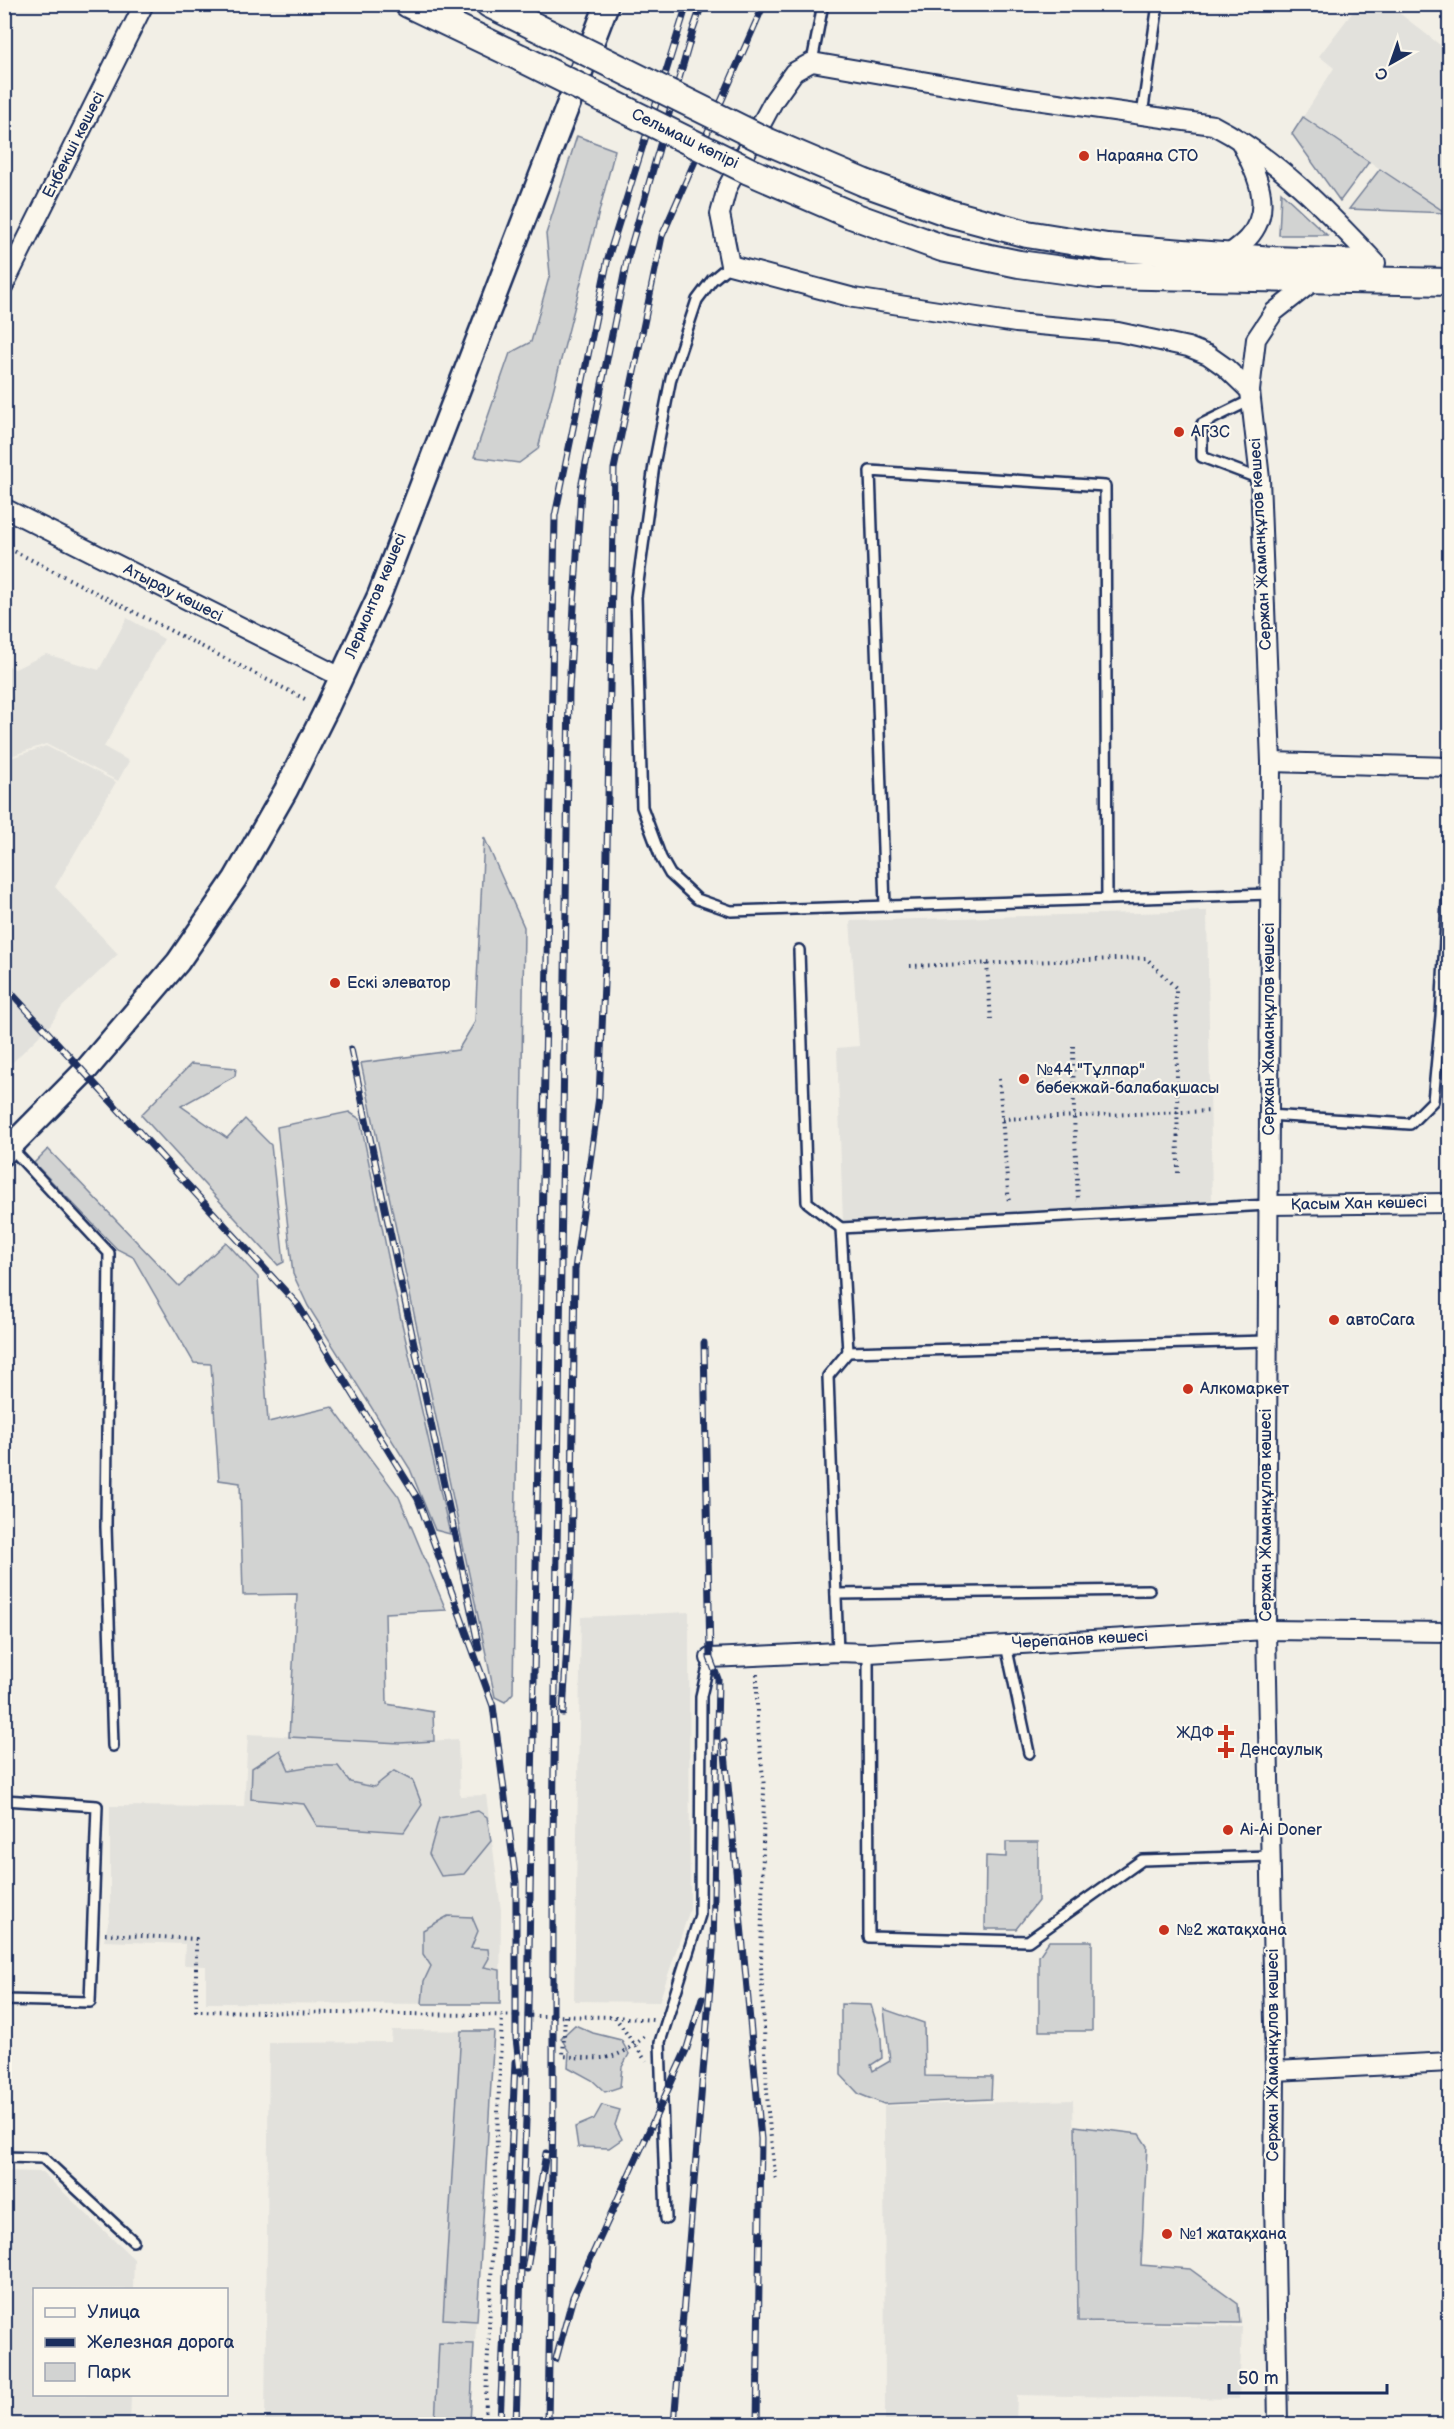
<svg xmlns="http://www.w3.org/2000/svg" width="1454" height="2429" viewBox="0 0 1454 2429" font-family="'Balsamiq Sans',sans-serif">
<style>
.built{fill:#e2e1dc}
.green{fill:#d2d3d2;stroke:#768198;stroke-width:1.5}
.lines{fill:none;stroke-linecap:round;stroke-linejoin:round}
.service-casing{stroke:#1b2f5e;stroke-width:14}
.minor-casing{stroke:#1b2f5e;stroke-width:22}
.tertiary-casing{stroke:#1b2f5e;stroke-width:27}
.secondary-casing{stroke:#1b2f5e;stroke-width:30}
.path{stroke:#1b2f5e;stroke-width:4;stroke-dasharray:1.5 4.5;stroke-linecap:butt}
.service{stroke:#fbf7ec;stroke-width:9}
.minor{stroke:#fbf7ec;stroke-width:18}
.tertiary{stroke:#fbf7ec;stroke-width:22}
.secondary{stroke:#fbf7ec;stroke-width:26}
.rail-casing{stroke:#1b2f5e;stroke-width:7}
.rail{stroke:#fbf7ec;stroke-width:4.5;stroke-dasharray:14;stroke-linecap:butt}
.secondary-bridge-casing{stroke:#1b2f5e;stroke-width:30;stroke-linecap:butt}
.secondary-bridge{stroke:#fbf7ec;stroke-width:26}
.poi-dot{fill:#c8321e;stroke:#fbf7ec;stroke-width:2}
.labels{text-anchor:middle;dominant-baseline:central;stroke-width:4.5;stroke-linejoin:round;paint-order:stroke}
.street-label{font-size:16px;fill:#1b2f5e;stroke:#fbf7ec}
.poi-label{font-size:16px;fill:#1b2f5e;stroke:#fbf7ec;text-anchor:start}
</style>
<rect width="100%" height="100%" fill="#f2efe6"/>
<filter id="ink" filterUnits="userSpaceOnUse"><feTurbulence type="fractalNoise" baseFrequency=".0167" numOctaves="2"/><feDisplacementMap in="SourceGraphic" scale="12" xChannelSelector="R" yChannelSelector="G"/><feConvolveMatrix kernelMatrix="1 2 1 2 8 2 1 2 1" color-interpolation-filters="sRGB"/></filter>
<g filter="url(#ink)">
<!-- built -->
<g class="built">
<path d="M1358,5h31l60,47 1,156 -4,5 -143,-96 31,-49 -15,-12z"/>
<path d="M127,618l37,21 -60,108 25,14 -11,20 -72,-37 -41,14v-94l10,5 31,-15 53,16z"/>
<path d="M46,746l70,36 -61,105 63,67 -56,53 -12,18 -45,45v-310z"/>
<path d="M1207,911l5,292 -369,20 -6,-175 22,-2 -9,-125z"/>
<path d="M689,1612l1,297 -31,93 -85,-1 7,-384z"/>
<path d="M248,1734l152,9 58,-4 2,57 26,-1 15,115 -1,94 -294,-1v-37l-22,-1 1,-21 -81,-3 6,-26v-109l134,1z"/>
<path d="M392,2030l102,1 -24,393h-205l4,-381 122,-1z"/>
<path d="M1073,2100l4,222 165,5 -3,72 -222,-4 -1,29h-131l-1,-318z"/>
<path d="M5,2171l37,1 92,87 -1,30 -99,1v104l97,1 -1,29h-125z"/>
</g>
<!-- green -->
<g class="green">
<path d="M1303,117l66,45 -29,39 -48,-67z"/>
<path d="M577,136l38,14 -77,299 -19,14 -45,-6 36,-104 21,-11 19,-68 -4,-40z"/>
<path d="M1380,169l66,44 -97,-4z"/>
<path d="M1281,192l46,43h-48z"/>
<path d="M484,837l40,90 -11,766 -8,9 -10,-5 -134,-634 97,-13 17,-28z"/>
<path d="M191,1064l45,4 -1,8 -54,30 46,32 18,-19 26,26 13,117 -6,3 -137,-150z"/>
<path d="M349,1112l11,7 40,196 50,219 -15,-4 -25,-61 -102,-163 -15,-32 -16,-147z"/>
<path d="M48,1149l131,137 47,-44 32,35 10,145 64,-15 67,90 47,113 -61,3 2,91 46,8 1,29 -34,2 -111,-6 8,-143 -54,1 -3,-112 -21,-3 -8,-116 -17,-1 -61,-106 -16,-8 -83,-86z"/>
<path d="M280,1750l9,20 23,-4h26l12,16 24,5 20,-16 19,10 9,24 -18,27 -87,-6 -13,-22 -53,-5 1,-31z"/>
<path d="M478,1811l9,6 4,24 -27,33 -23,2 -12,-22 10,-36z"/>
<path d="M1006,1842h32v59l-22,28h-31l1,-73 20,1z"/>
<path d="M448,1916l24,1 6,14 -7,17 17,1 1,9 -5,9 16,3v34h-78l2,-23 7,-15 -8,-12v-24z"/>
<path d="M1049,1941h43v90h-53v-75z"/>
<path d="M841,2004l30,1 10,33 1,20 -11,7 2,6 17,-10 -6,-52 40,14 1,53 67,1 -1,22 -107,5 -25,-10 -18,-19z"/>
<path d="M575,2025l18,8 28,7 8,14 -7,13 -2,20 -15,5 -13,-12 -24,-13 1,-15 -8,-14z"/>
<path d="M461,2031h33l-17,290 -34,-2z"/>
<path d="M602,2105l18,5 -5,15 7,14 -13,9 -31,-1 -3,-20 19,-8z"/>
<path d="M1075,2126l64,8 8,12 -6,119 49,4 48,35 2,19 -162,-2z"/>
<path d="M439,2343l35,1 -4,80h-35z"/>
</g>
<g class="lines">
<defs>
<g id="service">
<path d="M812,62l11,-58"/>
<path d="M1142,115l16,-111"/>
<path d="M730,265l-18,15 -15,20 -26,78 -17,87 -18,132 6,210 19,51 9,16 27,25 34,12 539,-17"/>
<path d="M1251,400l-49,24v33l58,22"/>
<path d="M885,906l-15,-435 235,15 2,413"/>
<path d="M799,950l8,252 34,26 427,-23"/>
<path d="M1268,1115l142,9 23,-23 8,-85 9,-173"/>
<path d="M11,1148l98,105 -3,274 7,219"/>
<path d="M841,1228l7,124 419,-11"/>
<path d="M836,1594l313,-4"/>
<path d="M1006,1645l23,108"/>
<path d="M838,1652l-10,-276 20,-24"/>
<path d="M868,1653l1,284 159,4 114,-81 128,-4"/>
<path d="M4,1800l93,6 -7,196 -86,-2"/>
<path d="M4,2157l39,1 90,83"/>
<path d="M666,2219l-6,-177 40,-127 1,-219 9,-38"/>
</g>
<g id="minor">
<path d="M1226,256c7,-5 16,-11 22,-18 27,-29 8,-66 -7,-95"/>
<path d="M4,285l140,-281"/>
<path d="M1250,391l-25,-24 -17,-12 -20,-8 -70,-15 -102,-9 -162,-25 -124,-33 -10,-51 7,-26 47,-88 20,-28 18,-10 203,35 198,28c64,33 115,87 163,138"/>
<path d="M4,508l337,169"/>
<path d="M1271,762l179,5"/>
<path d="M1268,1205l182,-2"/>
<path d="M710,1658l128,-6 30,1 398,-23 184,2"/>
<path d="M1275,2071l175,-9"/>
<path d="M1278,2424l-4,-227 1,-126 -9,-441 5,-868 -11,-283 -10,-88 6,-52 18,-27 42,-33"/>
</g>
<path id="tertiary" d="M4,1153l81,-82 93,-109 57,-83 51,-89 40,-80 53,-114 228,-592"/>
<g id="secondary">
<path d="M408,4l113,54"/>
<path d="M489,4l47,23"/>
<path d="M865,183l84,30 78,21 80,13 166,13 89,3"/>
<path d="M851,215l91,33 77,16 80,11 351,7"/>
</g>
</defs>
<!-- service casing -->
<use href="#service" class="service-casing"/>
<!-- minor casing -->
<use href="#minor" class="minor-casing"/>
<!-- tertiary casing -->
<use href="#tertiary" class="tertiary-casing"/>
<!-- secondary casing -->
<use href="#secondary" class="secondary-casing"/>
<!-- path -->
<g class="path">
<path d="M4,546l303,154"/>
<path d="M987,964l4,56"/>
<path d="M910,966l236,-8 30,30 2,186"/>
<path d="M1073,1046l1,70 4,84h-2"/>
<path d="M999,1079l10,125"/>
<path d="M1002,1119l209,-8"/>
<path d="M757,1674v47l7,66 -3,180 7,145 8,70"/>
<path d="M105,1934l91,5v72l419,6 31,44"/>
<path d="M565,2016l-2,40c41,4 53,6 84,-22"/>
<path d="M615,2017l38,3"/>
<path d="M485,2424l17,-408"/>
</g>
<!-- service -->
<use href="#service" class="service"/>
<!-- minor -->
<use href="#minor" class="minor"/>
<!-- tertiary -->
<use href="#tertiary" class="tertiary"/>
<!-- secondary -->
<use href="#secondary" class="secondary"/>
<defs>
<g id="rail">
<path d="M4,985l294,320 120,194 75,207 23,176v156l4,35"/>
<path d="M351,1049l128,599"/>
<path d="M563,1713l8,-138 4,-306 24,-172 6,-136 9,-492 48,-233 102,-232"/>
<path d="M724,1742l37,397 -4,285"/>
<path d="M527,2269l19,-116"/>
<path d="M556,2359l17,-62 114,-249 15,-50"/>
<path d="M500,2424l15,-362"/>
<path d="M516,2424l10,-305 29,-1603 53,-258 79,-254"/>
<path d="M548,2424l5,-318v-268l16,-1148 12,-202 46,-228 66,-230 9,-26"/>
<path d="M674,2424l39,-473 5,-272 -8,-21 -6,-315"/>
</g>
</defs>
<!-- rail casing -->
<use href="#rail" class="rail-casing"/>
<!-- rail -->
<use href="#rail" class="rail"/>
<defs>
<g id="secondary-bridge">
<path d="M536,27l228,113 101,43"/>
<path d="M521,58l228,113 102,44"/>
</g>
</defs>
<!-- secondary-bridge casing -->
<use href="#secondary-bridge" class="secondary-bridge-casing"/>
<!-- secondary-bridge -->
<use href="#secondary-bridge" class="secondary-bridge"/>
</g>
</g>
<!-- markers -->
<g class="poi-dot">
<circle cx="1084" cy="156" r="6"/>
<circle cx="1179" cy="432" r="6"/>
<circle cx="335" cy="983" r="6"/>
<circle cx="1024" cy="1079" r="6"/>
<circle cx="1334" cy="1320" r="6"/>
<circle cx="1188" cy="1389" r="6"/>
<path d="M1223 1724h6v6h6v6h-6v6h-6v-6h-6v-6h6z"/>
<path d="M1223 1741h6v6h6v6h-6v6h-6v-6h-6v-6h6z"/>
<circle cx="1228" cy="1830" r="6"/>
<circle cx="1164" cy="1930" r="6"/>
<circle cx="1167" cy="2234" r="6"/>
</g>
<g class="labels">
<!-- street labels -->
<g class="street-label">
<text transform="translate(685 139) rotate(26)">Сельмаш көпірі</text>
<text transform="translate(74 145) rotate(-63)">Еңбекші көшесі</text>
<text transform="translate(1261 544) rotate(-93)">Сержан Жаманқұлов көшесі</text>
<text transform="translate(173 593) rotate(27)">Атырау көшесі</text>
<text transform="translate(376 596) rotate(-67)">Лермонтов көшесі</text>
<text transform="translate(1269 1029) rotate(-90)">Сержан Жаманқұлов көшесі</text>
<text transform="translate(1359 1204) rotate(-1)">Қасым Хан көшесі</text>
<text transform="translate(1266 1515) rotate(-90)">Сержан Жаманқұлов көшесі</text>
<text transform="translate(1080 1640) rotate(-3)">Черепанов көшесі</text>
<text transform="translate(1273 2055) rotate(-90)">Сержан Жаманқұлов көшесі</text>
</g>
<!-- poi labels -->
<g class="poi-label">
<text x="1096" y="156">Нараяна СТО</text>
<text x="1191" y="432">АГЗС</text>
<text x="347" y="983">Ескі элеватор</text>
<text x="1036" y="1070">№44 "Тұлпар"<tspan x="1036" dy="18">бөбекжай-балабақшасы</tspan></text>
<text x="1346" y="1320">автоСага</text>
<text x="1200" y="1389">Алкомаркет</text>
<text x="1214" y="1733" text-anchor="end">ЖДФ</text>
<text x="1240" y="1750">Денсаулық</text>
<text x="1240" y="1830">Ai-Ai Doner</text>
<text x="1176" y="1930">№2 жатақхана</text>
<text x="1179" y="2234">№1 жатақхана</text>
</g>
</g>
<!-- margin -->
<rect width="1454" height="2429" fill="none" stroke="#fbf7ec" stroke-width="24"/>
<rect x="12" y="12" width="1430" height="2405" fill="none" stroke="#1b2f5e" stroke-width="2" filter="url(#ink)"/>
<!-- legend -->
<rect x="33" y="2288" width="195" height="108" fill="#fbf7ec" stroke="#a1a7b3" stroke-width="1.5"/>
<rect x="45" y="2308" width="30" height="9" fill="#fbf7ec" stroke="#a1a7b3" stroke-width="1.5"/>
<text x="87" y="2318" font-size="18" fill="#1b2f5e">Улица</text>
<rect x="45" y="2338" width="30" height="9" fill="#1b2f5e" stroke="#a1a7b3" stroke-width="1.5"/>
<text x="87" y="2348" font-size="18" fill="#1b2f5e">Железная дорога</text>
<rect x="45" y="2363" width="30" height="18" fill="#d2d3d2" stroke="#a1a7b3" stroke-width="1.5"/>
<text x="87" y="2378" font-size="18" fill="#1b2f5e">Парк</text>
<!-- north arrow -->
<g transform="translate(1391 63) rotate(220)" stroke="#fbf7ec" stroke-width="4.5" paint-order="stroke">
<path d="M0-4.5L10 22L0 15L-10 22Z" fill="#1b2f5e"/>
<text y="-9" font-size="16" font-weight="bold" text-anchor="middle" fill="#1b2f5e">С</text>
</g>
<!-- scale -->
<path d="M1229 2384v9h158v-9" fill="none" stroke="#1b2f5e" stroke-width="3"/>
<text x="1238" y="2384" font-size="18" fill="#1b2f5e" stroke="#fbf7ec" stroke-width="4.5" paint-order="stroke">50 m</text>
</svg>
